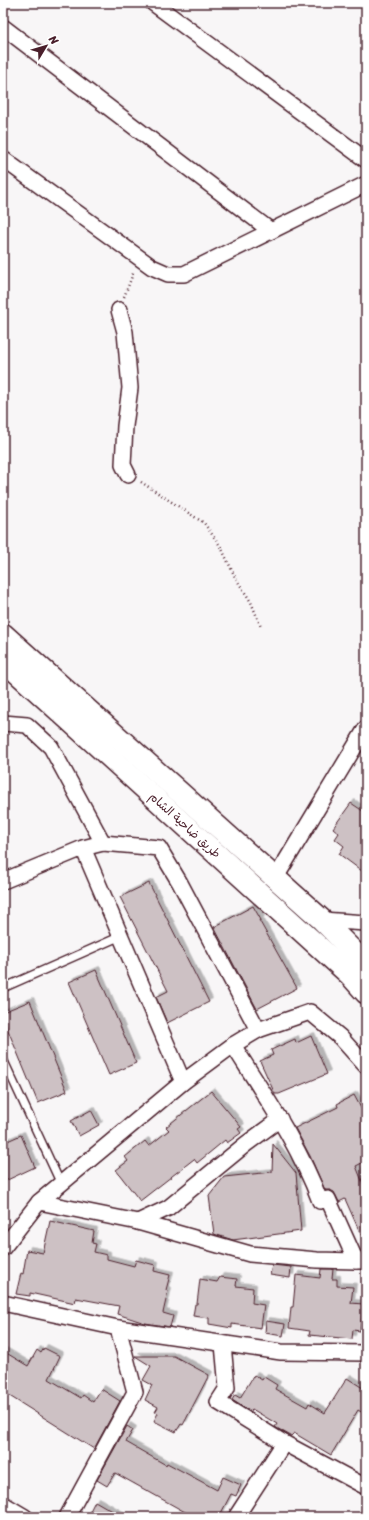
<svg xmlns="http://www.w3.org/2000/svg" width="369" height="1520" viewBox="0 0 369 1520" font-family="Sriracha,'Playpen Sans Arabic',sans-serif">
<style>
.building{fill:#cdc1c4;stroke:#4a1f2b;filter:url(#shadow)}
.lines{fill:none;stroke-linecap:round;stroke-linejoin:round}
.lane-casing{stroke:#4a1f2b;stroke-width:10}
.street-casing{stroke:#4a1f2b;stroke-width:18}
.secondary-casing{stroke:#4a1f2b;stroke-width:24}
.path{stroke:#4a1f2b;stroke-width:2.5;stroke-dasharray:1 3;stroke-linecap:butt}
.lane{stroke:#fff;stroke-width:7}
.street{stroke:#fff;stroke-width:15}
.secondary{stroke:#fff;stroke-width:21}
.labels{text-anchor:middle;dominant-baseline:central;stroke-width:3;stroke-linejoin:round;paint-order:stroke}
.street-label{font-size:12px;fill:#4a1f2b;stroke:#fff}
</style>
<defs>
<filter id="shadow"><feDropShadow dx="3.5" dy="-3.5" stdDeviation="0" flood-color="#0004"/></filter>
</defs>
<rect width="100%" height="100%" fill="#f8f6f7"/>
<filter id="ink" filterUnits="userSpaceOnUse"><feTurbulence type="fractalNoise" baseFrequency=".025" numOctaves="2"/><feDisplacementMap in="SourceGraphic" scale="8" xChannelSelector="R" yChannelSelector="G"/><feConvolveMatrix kernelMatrix="1 2 1 2 8 2 1 2 1" color-interpolation-filters="sRGB"/></filter>
<g filter="url(#ink)">
<!-- building -->
<g class="building">
<path d="M351,803l15,10v61l-27,-20 5,-8 -9,-7 4,-6 -6,-5z"/>
<path d="M149,883l60,119 -42,21 -11,-26 12,-6 -48,-94z"/>
<path d="M253,906l8,14h-2l38,68 -40,21 -43,-82z"/>
<path d="M96,970l40,93 -27,12 -40,-93z"/>
<path d="M30,1001l37,90 -29,12 -35,-85v-6z"/>
<path d="M311,1036l16,38 -48,20h-4l-15,-33 13,-6 -2,-5 24,-11 1,4z"/>
<path d="M211,1091l30,36 -3,2 3,4 -14,10 -2,-3 -28,23 -3,-4 -54,42 -24,-31 12,-9 -3,-4 20,-16 4,5 20,-16 -3,-3z"/>
<path d="M354,1095l8,15 4,-2v53l-10,5 10,25v55l-21,-47 -6,3 -5,-10 -4,-2h-5l-15,-34 -15,-28 43,-21 -1,-3z"/>
<path d="M91,1110l8,15 -20,11 -8,-15z"/>
<path d="M21,1135l14,32 -32,15v-39z"/>
<path d="M273,1144l23,29 5,58 -68,9 -19,-6 -5,-38 15,-19 48,-5z"/>
<path d="M50,1221l44,10 -2,12 4,1 -2,8 13,3v4l27,7 2,-6 19,5 -1,6 16,4 -4,15 2,1 -5,22 10,3 -3,11 -25,-4 -28,-9 2,-8 -43,-8 -1,5 -45,-10v3l-14,-2 5,-21 2,1 4,-24 16,3z"/>
<path d="M272,1265l19,2 -1,11 -20,-3z"/>
<path d="M321,1269h12l-1,10h5v7l16,1 -2,16 12,1 -3,27 -7,-1 -1,9 -43,-4 1,-4 -21,-3 2,-21h2l3,-32 24,3z"/>
<path d="M220,1277l17,2 -1,7 17,2 -1,15 12,2 -3,23 -29,-4v4l-23,-4v-6l-16,-2 2,-12h2l3,-25 17,3z"/>
<path d="M266,1321l19,3 -2,12 -18,-3z"/>
<path d="M44,1348l16,8 -11,23 32,19 2,-3 10,7 8,-13 19,12 -26,48 -91,-57v-41l25,15 9,-16 4,3z"/>
<path d="M135,1356h39l35,19 -26,50 -2,-1 -5,8 -22,-11 4,-8 -3,-1 3,-5 -13,-7 7,-15 -9,-5 8,-14z"/>
<path d="M254,1375l8,5 2,-3 13,8 -2,4 32,18 2,-4 16,10 22,-35 19,12v25l-8,-5 -27,45 -37,-22 -3,3 -2,-1 -14,-8 2,-3 -25,-15 -1,3 -19,-12 3,-5 5,3z"/>
<path d="M127,1426l6,4 -7,12 40,23 1,-2 50,27 6,-13 18,8 -5,11 -5,-2 -12,23h-25l-79,-44 -8,13 -10,-6z"/>
<path d="M95,1501l28,16h-36z"/>
</g>
<g class="lines">
<defs>
<g id="lane">
<path d="M3,988l118,-52"/>
<path d="M3,1059l58,125"/>
</g>
<g id="street">
<path d="M153,3l213,157"/>
<path d="M3,27l268,204"/>
<path d="M3,159l149,108 16,7h16l182,-90"/>
<path d="M119,310l6,22 5,56 -5,38 -2,39 5,10"/>
<path d="M3,723l24,2 24,22 52,96"/>
<path d="M83,848l100,234"/>
<path d="M275,879l91,-151"/>
<path d="M3,881l80,-33 20,-5 56,5 21,35 78,147"/>
<path d="M322,920l44,3"/>
<path d="M233,1045c32,51 66,100 87,156l8,-2 28,62h8"/>
<path d="M39,1202l99,20 112,32 67,6 39,1"/>
<path d="M138,1222l30,-14 78,-64 34,-25"/>
<path d="M3,1248l36,-46 144,-120 50,-37 25,-15 52,-18 30,25 26,29"/>
<path d="M3,1303l115,25 163,24 85,1"/>
<path d="M223,1344l4,44 -9,14 66,41 82,44"/>
<path d="M3,1504l22,13"/>
<path d="M67,1517l68,-125 -17,-64"/>
<path d="M236,1517l48,-74"/>
</g>
<g id="secondary">
<path d="M3,634l319,286 44,44"/>
<path d="M3,660l347,315 16,18"/>
</g>
</defs>
<!-- lane casing -->
<use href="#lane" class="lane-casing"/>
<!-- street casing -->
<use href="#street" class="street-casing"/>
<!-- secondary casing -->
<use href="#secondary" class="secondary-casing"/>
<!-- path -->
<g class="path">
<path d="M124,297l10,-26"/>
<path d="M141,482l63,41 17,24 14,30 16,25 10,25"/>
</g>
<!-- lane -->
<use href="#lane" class="lane"/>
<!-- street -->
<use href="#street" class="street"/>
<!-- secondary -->
<use href="#secondary" class="secondary"/>
</g>
</g>
<g class="labels">
<!-- street labels -->
<g class="street-label">
<text transform="translate(185 825) rotate(42)">طريق ضاحية الشام</text>
</g>
</g>
<!-- margin -->
<rect width="369" height="1520" fill="none" stroke="#fff" stroke-width="16"/>
<rect x="8" y="8" width="353" height="1504" fill="none" stroke="#4a1f2b" stroke-width="1.5" filter="url(#ink)"/>
<!-- north arrow -->
<g transform="translate(46 46) rotate(52)" stroke="#ffffff" stroke-width="3" paint-order="stroke">
<path d="M0-3L7 15L0 10L-7 15Z" fill="#4a1f2b"/>
<text y="-6" font-size="11" font-weight="bold" text-anchor="middle" fill="#4a1f2b">N</text>
</g>
</svg>
